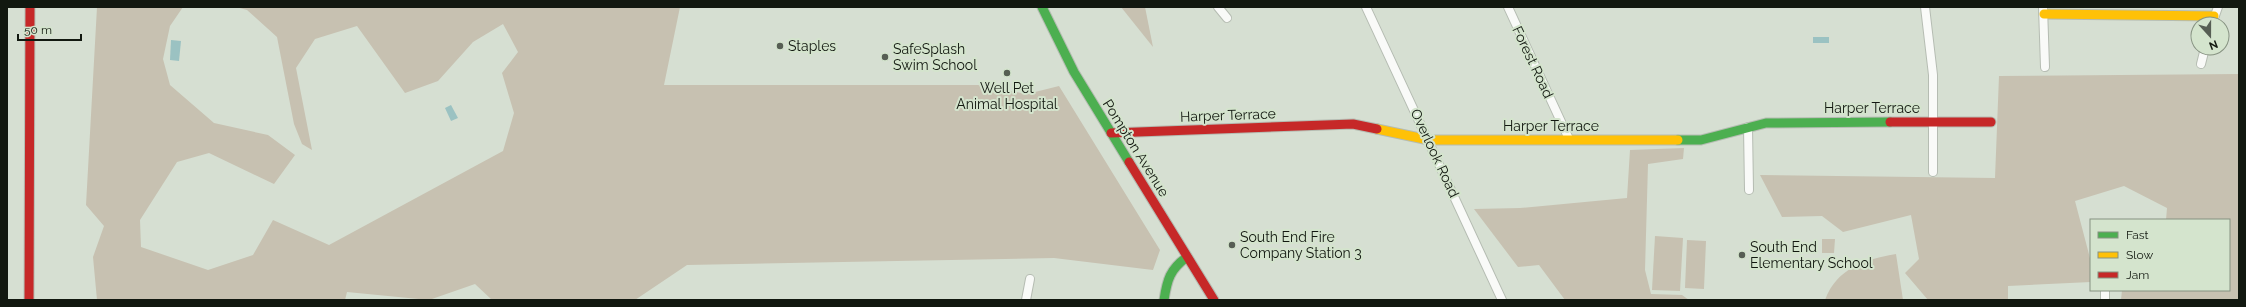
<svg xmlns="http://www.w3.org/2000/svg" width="2246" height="307" viewBox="0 0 2246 307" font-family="Raleway,sans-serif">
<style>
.green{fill:#c7c1b1}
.water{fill:#9bc2c2}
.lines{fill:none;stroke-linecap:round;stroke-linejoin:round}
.street-casing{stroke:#b5bcb2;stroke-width:10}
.fast-casing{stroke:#b5bcb2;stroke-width:11}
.slow-casing{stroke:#b5bcb2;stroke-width:11}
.jam-casing{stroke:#b5bcb2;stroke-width:11}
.street{stroke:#f9faf8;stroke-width:8}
.fast{stroke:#4caf50;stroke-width:9}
.slow{stroke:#ffc107;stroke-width:9}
.jam{stroke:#c62828;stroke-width:9}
.poi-dot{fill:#575e54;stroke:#d4e4cd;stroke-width:1.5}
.labels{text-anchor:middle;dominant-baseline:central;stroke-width:4;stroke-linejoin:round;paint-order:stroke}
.poi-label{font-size:14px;fill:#121810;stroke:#d4e4cd;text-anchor:start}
.street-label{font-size:14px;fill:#121810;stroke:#d4e4cd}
</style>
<rect width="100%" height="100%" fill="#d6dfd2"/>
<!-- green -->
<g class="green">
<path d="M97,7h86l-13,19 -7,33 7,26 44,38 54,12 27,20 -21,29 -65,-31 -32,9 -37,58 1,27 67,23 45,-15 20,-35 56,25 174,-94 11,-38 -12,-40 16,-21 -15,-28 -30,18 -35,39 -33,12 -48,-67 -42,13 -19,29 16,82 -10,-6 -8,-20 -17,-87 -30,-27 -11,-3h444l-16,78h314l49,9 32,-8 101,164 -7,20 -99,-12 -367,7 -52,35h-143l-17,-16 -46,16 -82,-8 -2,8h-248l-4,-43 11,-31 -18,-21z"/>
<path d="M1121,7h24l8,40z"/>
<path d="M2239,74v226h-118l1,-10h107v-70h-63l1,-12 -43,-22 -49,15 16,61v20l-83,4v14h-80l-23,-27 14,-14 -8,-44 -68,17 -21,-16 -40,1 -22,-42 235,3 4,-102z"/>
<path d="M1684,148l-1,11 -35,5 -3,106 6,24 31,1 7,5h-124l-26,-35 -21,2 -44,-58 46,-1 107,-10 3,-48z"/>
<path d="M1655,236l28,2 -3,53 -28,-1z"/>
<path d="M1822,239h13l-1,14h-12z"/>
<path d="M1687,240l19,1 -2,48 -19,-1z"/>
<path d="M1896,254l7,46h-78c11,-31 40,-41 71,-46z"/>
</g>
<!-- water -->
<g class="water">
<rect x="1813" y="37" width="16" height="6"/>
<path d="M171,40l10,1 -2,20 -9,-1z"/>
<path d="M451,105l7,13 -7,3 -6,-13z"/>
</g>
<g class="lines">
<defs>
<g id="street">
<path d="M1218,7l9,11"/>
<path d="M1366,7l136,293"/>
<path d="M1508,7l61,132"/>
<path d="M1925,7l8,68v97"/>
<path d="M2043,7l2,60"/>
<path d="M2212,24l6,-17"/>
<path d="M2201,64l4,-16"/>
<path d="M1748,127l1,63"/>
<path d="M2105,290v10"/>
<path d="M1026,300l4,-21"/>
</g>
<g id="fast">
<path d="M1042,7l32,65 55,90"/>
<path d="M1678,140h23l65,-17 124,-1"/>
<path d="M1164,300c3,-20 6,-31 23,-43"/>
</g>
<g id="slow">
<path d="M2044,14l170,2"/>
<path d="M1377,129l52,11h249"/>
</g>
<g id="jam">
<path d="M1890,122h101"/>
<path d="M1111,133l242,-9 24,5"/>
<path d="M1129,162l85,138"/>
<path d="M29,300l1,-293"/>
</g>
</defs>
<!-- street casing -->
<use href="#street" class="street-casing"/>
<!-- fast casing -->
<use href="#fast" class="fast-casing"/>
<!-- slow casing -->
<use href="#slow" class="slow-casing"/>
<!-- jam casing -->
<use href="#jam" class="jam-casing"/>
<!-- street -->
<use href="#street" class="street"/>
<!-- fast -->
<use href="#fast" class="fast"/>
<!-- slow -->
<use href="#slow" class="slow"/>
<!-- jam -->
<use href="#jam" class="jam"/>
</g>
<!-- markers -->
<g class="poi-dot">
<circle cx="780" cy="46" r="4"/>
<circle cx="885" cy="57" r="4"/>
<circle cx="1007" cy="73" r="4"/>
<circle cx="1232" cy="245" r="4"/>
<circle cx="1742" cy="255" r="4"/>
</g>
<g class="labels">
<!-- poi labels -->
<g class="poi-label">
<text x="788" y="46">Staples</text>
<text x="893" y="49">SafeSplash<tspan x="893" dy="16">Swim School</tspan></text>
<text x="1007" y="88" text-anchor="middle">Well Pet<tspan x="1007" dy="16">Animal Hospital</tspan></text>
<text x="1240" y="237">South End Fire<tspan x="1240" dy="16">Company Station 3</tspan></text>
<text x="1750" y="247">South End<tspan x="1750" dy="16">Elementary School</tspan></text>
</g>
<!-- street labels -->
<g class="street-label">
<text transform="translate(1533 62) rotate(65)">Forest Road</text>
<text x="1872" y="108">Harper Terrace</text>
<text transform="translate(1228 115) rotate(-2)">Harper Terrace</text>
<text x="1551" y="126">Harper Terrace</text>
<text transform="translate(1136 148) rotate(58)">Pompton Avenue</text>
<text transform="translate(1435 153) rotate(65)">Overlook Road</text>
</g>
</g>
<!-- border -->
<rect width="2246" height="307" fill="none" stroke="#121810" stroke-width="16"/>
<!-- legend -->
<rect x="2090" y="219" width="140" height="72" fill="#d4e4cd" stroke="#869281"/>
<rect x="2098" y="232" width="20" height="6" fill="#4caf50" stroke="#869281"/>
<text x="2126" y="239" font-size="12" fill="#121810">Fast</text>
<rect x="2098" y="252" width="20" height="6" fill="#ffc107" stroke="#869281"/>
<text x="2126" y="259" font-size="12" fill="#121810">Slow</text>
<rect x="2098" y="272" width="20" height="6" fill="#c62828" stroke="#869281"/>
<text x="2126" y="279" font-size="12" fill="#121810">Jam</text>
<!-- north arrow -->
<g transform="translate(2210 36) rotate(159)"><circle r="19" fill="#d4e4cd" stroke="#869281"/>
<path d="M0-3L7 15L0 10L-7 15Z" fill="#575e54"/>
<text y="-6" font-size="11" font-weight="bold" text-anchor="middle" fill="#121810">N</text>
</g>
<!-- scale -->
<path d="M18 34v6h63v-6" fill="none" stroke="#121810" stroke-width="2"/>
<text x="24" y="34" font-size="12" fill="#121810" stroke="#d4e4cd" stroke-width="3" paint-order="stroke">50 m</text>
</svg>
